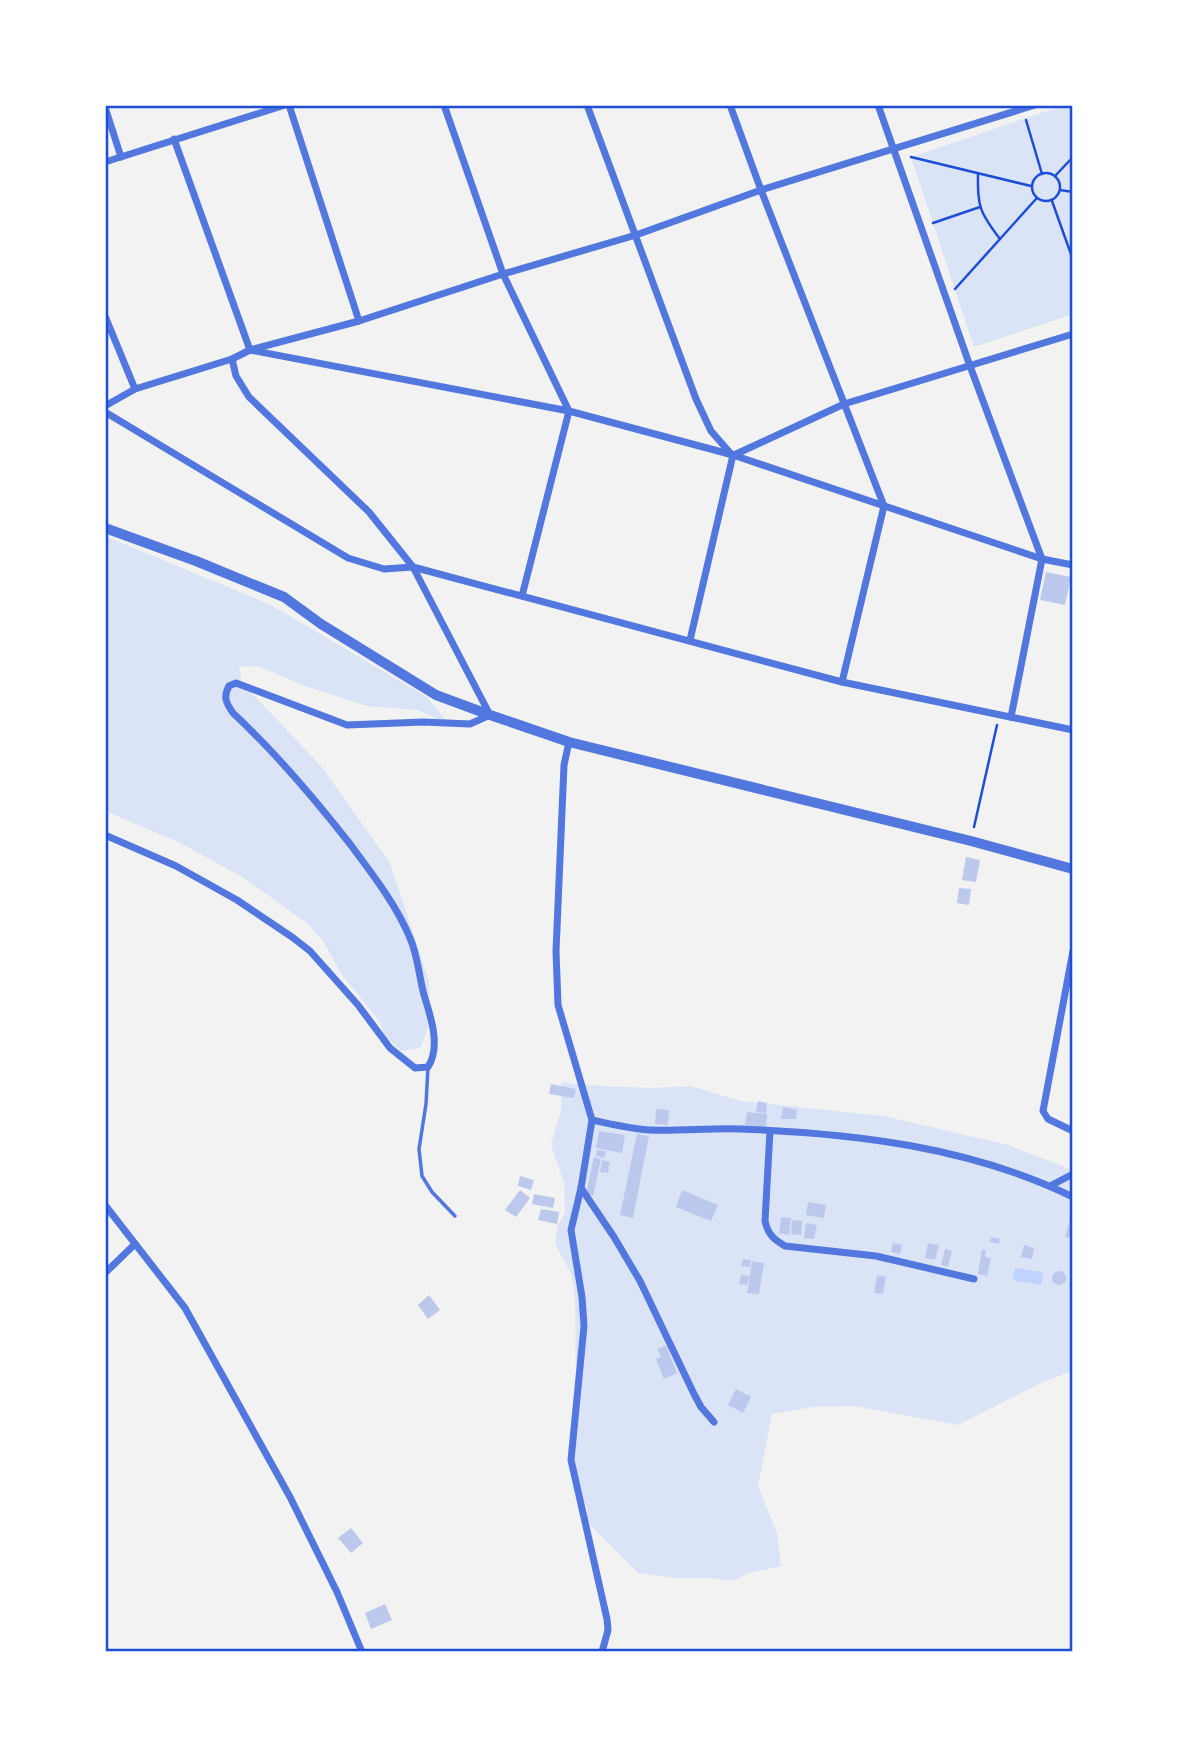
<svg xmlns="http://www.w3.org/2000/svg" width="1178" height="1757" viewBox="0 0 1178 1757" font-family="'DejaVu Sans',sans-serif">
<style>
.green{fill:#dbe4f7}
.water{fill:#bfd3fe}
.building{fill:#bdc9ec}
.lines{fill:none;stroke-linecap:round;stroke-linejoin:round}
.path{stroke:#1d4ed8;stroke-width:2.5}
.service{stroke:#5277de;stroke-width:3.5}
.minor{stroke:#5277de;stroke-width:7}
.tertiary{stroke:#5277de;stroke-width:10}
.neatline{fill:none;stroke:#1d4ed8;stroke-width:2.5}
</style>
<rect width="100%" height="100%" fill="#f2f2f2"/>
<!-- green -->
<g class="green">
<path d="M1065,105h8v209l-99,33 -63,-190z"/>
<path d="M105,536l166,69 156,92 23,28 -32,-15 -51,-4 -62,-20 -47,-20 -19,1 3,16 79,83 69,97 39,118 1,42 -10,25 -19,3 -18,-17 -3,-12 -38,-47 -19,-34 -15,-17 -67,-48 -63,-34 -73,-31z"/>
<path d="M561,1082l20,3 72,3 37,-2 51,15 143,15 124,29 65,25v201l-30,11 -85,43 -104,-19 -41,1 -41,7 -14,72 19,47 4,33 -32,7 -16,8 -22,-3h-37l-36,-5 -50,-50 -1,-16 -13,-24 -4,-47 6,-56 -1,-85 -3,-20 -17,-31 2,-17 8,-15 -1,-29 -13,-38 10,-35z"/>
</g>
<!-- water -->
<path class="water" d="M1015,1268l28,4 -2,13 -28,-5z"/>
<!-- building -->
<g class="building">
<path d="M1046,572l25,5 -6,28 -25,-5z"/>
<path d="M966,857l14,3 -4,22 -14,-2z"/>
<path d="M959,888l12,1 -2,16 -12,-2z"/>
<path d="M551,1084l25,5 -2,9 -25,-4z"/>
<path d="M758,1101l9,2 -1,10 -10,-1z"/>
<path d="M783,1107l14,3 -1,9h-15z"/>
<path d="M656,1109l13,1 -1,15 -13,-1z"/>
<path d="M747,1112l20,2 -1,13 -21,-2z"/>
<path d="M599,1131l26,4 -3,18 -26,-5z"/>
<path d="M637,1134l12,2 -16,82 -13,-3z"/>
<path d="M597,1150l9,1 -2,7 -8,-2z"/>
<path d="M594,1157l7,2 -8,37 -7,-2z"/>
<path d="M602,1160l8,2 -2,11 -8,-1z"/>
<path d="M520,1176l14,4 -3,10 -13,-4z"/>
<path d="M520,1190l10,8 -14,19 -11,-7z"/>
<path d="M682,1190l36,15 -7,16 -35,-14z"/>
<path d="M534,1194l21,4 -2,10 -21,-4z"/>
<path d="M808,1202l18,3 -2,13 -18,-3z"/>
<path d="M541,1209l18,3 -2,12 -19,-4z"/>
<path d="M781,1217l10,1 -2,17 -10,-2z"/>
<path d="M792,1220l10,1 -1,14 -10,-1z"/>
<path d="M1069,1222l4,1v16l-8,-2z"/>
<path d="M806,1223l11,2 -3,14 -10,-1z"/>
<path d="M991,1237l9,2 -1,5 -9,-2z"/>
<path d="M893,1243l9,2 -2,9 -9,-2z"/>
<path d="M928,1243l11,2 -4,15 -10,-2z"/>
<path d="M1024,1245l10,3 -2,11 -11,-2z"/>
<path d="M945,1249l7,2 -4,16 -7,-2z"/>
<path d="M982,1249l4,1 -1,7 6,1 -4,18 -9,-2z"/>
<path d="M743,1259l8,1 -1,7 -9,-1z"/>
<path d="M752,1261l12,2 -5,31 -12,-1z"/>
<circle cx="1059" cy="1278" r="7"/>
<path d="M741,1275l8,1 -2,9 -8,-1z"/>
<path d="M877,1275l9,2 -3,17 -9,-1z"/>
<path d="M429,1295l11,15 -12,9 -10,-14z"/>
<path d="M666,1345l11,28 -13,6 -8,-20 5,-2 -4,-8z"/>
<path d="M736,1389l15,8 -8,16 -15,-8z"/>
<path d="M351,1528l12,15 -12,10 -13,-15z"/>
<path d="M385,1604l7,16 -21,9 -6,-16z"/>
</g>
<g class="lines">
<!-- path -->
<g class="path">
<path d="M1026,120l16,54"/>
<path d="M911,157l120,29"/>
<circle cx="1046" cy="187" r="14"/>
<path d="M978,173c-1,33 2,40 22,66"/>
<path d="M1055,176l18,-19"/>
<path d="M1060,190l13,2"/>
<path d="M1052,201l20,56"/>
<path d="M933,223l47,-16"/>
<path d="M955,289l81,-90"/>
<path d="M974,827l23,-102"/>
</g>
<!-- service -->
<path class="service" d="M428,1067l-2,37 -7,45 3,27 10,16 23,24"/>
<!-- minor -->
<g class="minor">
<path d="M289,105l70,216"/>
<path d="M444,105l59,169 66,137 -47,185"/>
<path d="M587,105l109,294 15,32 21,24"/>
<path d="M730,105l31,85 123,316 -42,176"/>
<path d="M878,105l92,261 72,193 -31,158"/>
<path d="M105,107l16,50"/>
<path d="M174,139l76,211 319,61 164,44 309,104 31,6"/>
<path d="M105,162l180,-57"/>
<path d="M105,316l30,73"/>
<path d="M105,406l30,-17 97,-30 18,-9 109,-29 144,-47 133,-39 125,-45 274,-85"/>
<path d="M105,412l243,146 36,11 29,-2 429,115 231,48"/>
<path d="M734,455l110,-51 229,-70"/>
<path d="M690,640l43,-185"/>
<path d="M569,742l-5,23 -8,186 2,54 34,115 -11,68 -10,42 11,67 2,29 -13,134 36,159 1,11 -6,22"/>
<path d="M105,835l71,31 61,34 55,37 18,14 48,54 32,43 25,20 13,-1c13,-20 3,-50 -4,-72 -5,-18 -6,-39 -14,-57 -14,-34 -38,-64 -60,-94 -36,-46 -74,-91 -117,-131 -7,-10 -10,-16 -4,-27l7,-3 111,42 76,-3 47,2 20,-9 -77,-148 -44,-55 -120,-115 -13,-21 -4,-17"/>
<path d="M1073,951l-30,160 5,8 25,12"/>
<path d="M592,1120c19,4 39,9 58,10 30,1 61,-2 91,-1 112,4 230,18 332,68"/>
<path d="M770,1131l-5,90c3,13 8,18 20,25l91,10 98,23"/>
<path d="M1050,1186l23,-12"/>
<path d="M581,1188l33,49 26,44 54,113 7,13 13,15"/>
<path d="M105,1205l80,103 105,189 47,95 25,60"/>
<path d="M105,1273l30,-29"/>
</g>
<!-- tertiary -->
<path class="tertiary" d="M105,528l91,33 88,36 37,27 115,71 54,20 79,27 402,99 102,28"/>
</g>
<!-- border -->
<rect width="1178" height="1757" fill="none" stroke="#ffffff" stroke-width="214"/>
<rect x="107" y="107" width="964" height="1543" class="neatline"/>
</svg>
